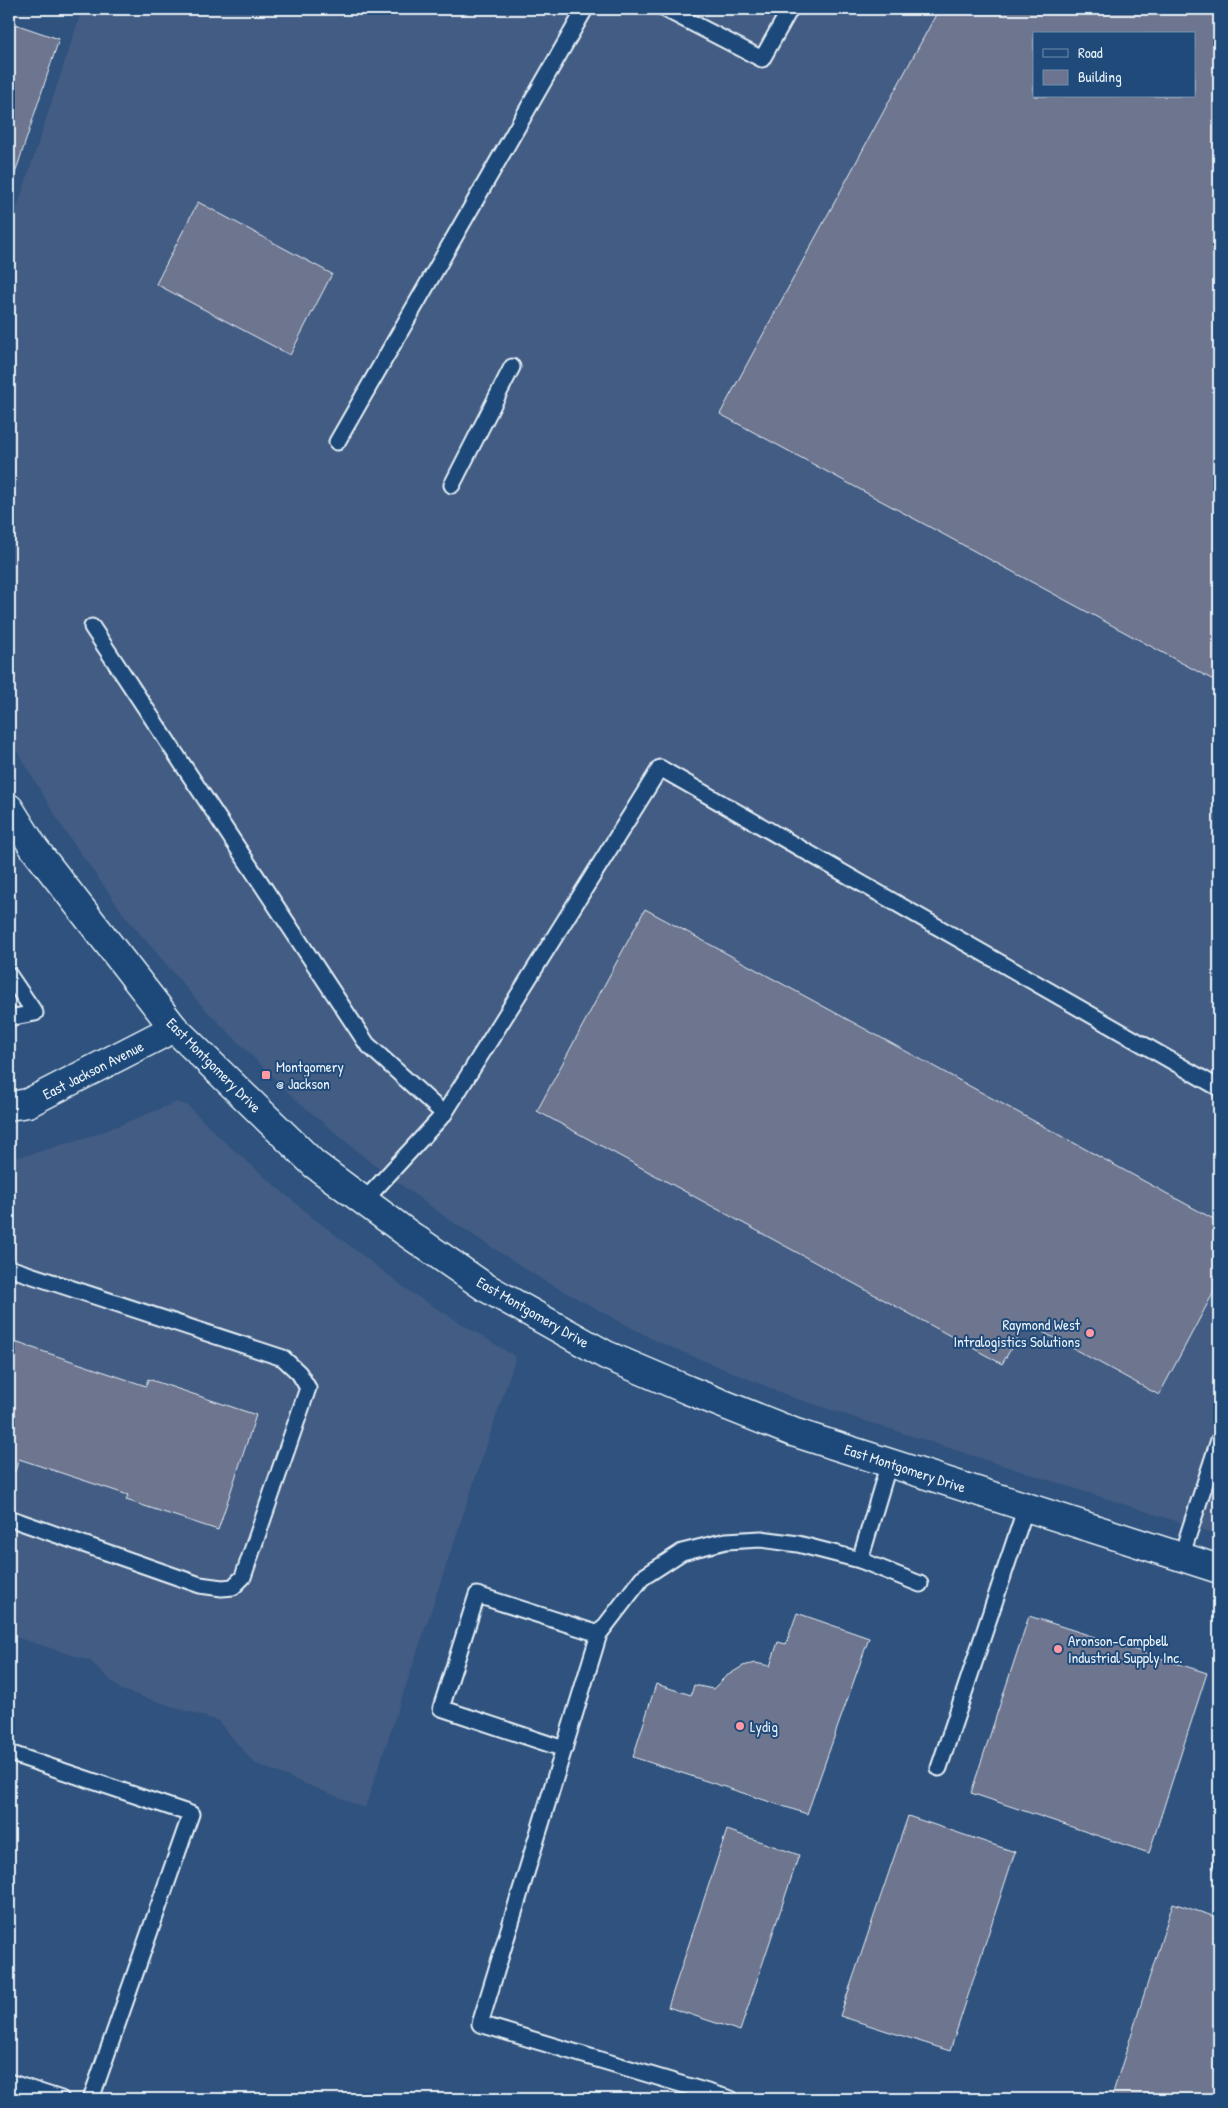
<svg xmlns="http://www.w3.org/2000/svg" width="1228" height="2108" viewBox="0 0 1228 2108" font-family="'Patrick Hand',sans-serif">
<style>
.built{fill:#425c83;fill-rule:evenodd}
.building{fill:#6d748f;stroke:#e8f1f8;fill-rule:evenodd}
.lines{fill:none;stroke-linecap:round;stroke-linejoin:round}
.service-casing{stroke:#e8f1f8;stroke-width:19}
.minor-casing{stroke:#e8f1f8;stroke-width:31}
.secondary-casing{stroke:#e8f1f8;stroke-width:31}
.service{stroke:#1f4a7a;stroke-width:15}
.minor{stroke:#1f4a7a;stroke-width:28}
.secondary{stroke:#1f4a7a;stroke-width:28}
.poi-dot{fill:#ff9aa2;stroke:#1f4a7a;stroke-width:2}
.labels{text-anchor:middle;dominant-baseline:central;stroke-width:4;stroke-linejoin:round;paint-order:stroke}
.street-label{font-size:15px;fill:#e8f1f8;stroke:#1f4a7a}
.poi-label{font-size:15px;fill:#e8f1f8;stroke:#1f4a7a;text-anchor:start}
</style>
<rect width="100%" height="100%" fill="#2f527e"/>
<filter id="ink" filterUnits="userSpaceOnUse"><feTurbulence type="fractalNoise" baseFrequency=".02" numOctaves="2"/><feDisplacementMap in="SourceGraphic" scale="10" xChannelSelector="R" yChannelSelector="G"/><feConvolveMatrix kernelMatrix="1 2 1 2 8 2 1 2 1" color-interpolation-filters="sRGB"/></filter>
<g filter="url(#ink)">
<!-- built -->
<g class="built">
<path d="M82,9h1137v1526l-425,-137 -138,-57 -115,-62 -93,-60 -77,-56 -76,-64 -96,-96 -74,-87 -61,-86 -55,-92v-506zM1034,34h160v62h-160z"/>
<path d="M177,1102l10,3 42,41 83,71 100,76 104,64 -151,451 -111,-45 -36,-42 -97,-31 -31,-29 -81,-26v-476l19,-4 69,-21z"/>
</g>
<!-- building -->
<g class="building">
<path d="M939,9h280v674l-499,-269zM1034,34h160v62h-160z"/>
<path d="M9,22l50,17 -50,153z"/>
<path d="M198,202l134,72 -42,81 -134,-71z"/>
<path d="M645,909l574,313v60l-60,113 -133,-72 -24,41 -465,-253z"/>
<path d="M9,1340l137,46 2,-7 108,36 -38,115 -92,-30 2,-5 -109,-36 -4,12 -6,-2z"/>
<path d="M797,1613l72,25 -62,176 -174,-57 23,-73 35,11 3,-10 19,4 12,-12 18,-11 12,-3 15,3 8,-24 8,2z"/>
<path d="M1029,1616l178,57 -58,180 -178,-60z"/>
<path d="M908,1816l107,36 -65,199 -110,-35z"/>
<path d="M727,1830l72,25 -59,176 -72,-24z"/>
<path d="M1219,1847v23l-7,-2z"/>
<path d="M1173,1903l46,15v181h-108z"/>
</g>
<g class="lines">
<defs>
<g id="service">
<path d="M665,9l97,50 28,-50"/>
<path d="M337,442l248,-433"/>
<path d="M452,485l60,-118"/>
<path d="M92,627l275,417 77,70"/>
<path d="M9,975l26,38 -26,5"/>
<path d="M364,1201l80,-87 216,-346 559,320"/>
<path d="M9,1268l274,90 16,15 9,15 -65,189 -10,10 -11,1 -22,-3 -191,-67"/>
<path d="M1181,1557l38,-117"/>
<path d="M860,1560l60,24"/>
<path d="M564,1749l-123,-41 36,-113 122,39"/>
<path d="M9,1753l182,61 -100,285"/>
<path d="M939,1768l87,-261"/>
<path d="M9,2082l52,17"/>
<path d="M731,2099l-251,-75 119,-390 43,-56 40,-26 44,-11 35,-2 37,5 62,16 29,-97"/>
</g>
<path id="minor" d="M9,1106l19,-3 146,-75"/>
<path id="secondary" d="M9,808l25,40 140,180 140,136 93,69 78,54 121,68 82,35 105,42 426,137"/>
</defs>
<!-- service casing -->
<use href="#service" class="service-casing"/>
<!-- minor casing -->
<use href="#minor" class="minor-casing"/>
<!-- secondary casing -->
<use href="#secondary" class="secondary-casing"/>
<!-- service -->
<use href="#service" class="service"/>
<!-- minor -->
<use href="#minor" class="minor"/>
<!-- secondary -->
<use href="#secondary" class="secondary"/>
</g>
</g>
<!-- markers -->
<g class="poi-dot">
<rect x="261" y="1070" width="10" height="10" rx="2.5"/>
<circle cx="1090" cy="1333" r="5"/>
<circle cx="1058" cy="1649" r="5"/>
<circle cx="740" cy="1726" r="5"/>
</g>
<g class="labels">
<!-- street labels -->
<g class="street-label">
<text transform="translate(214 1065) rotate(45)">East Montgomery Drive</text>
<text transform="translate(93 1070) rotate(-27)">East Jackson Avenue</text>
<text transform="translate(533 1312) rotate(30)">East Montgomery Drive</text>
<text transform="translate(905 1468) rotate(18)">East Montgomery Drive</text>
</g>
<!-- poi labels -->
<g class="poi-label">
<text x="276" y="1066">Montgomery<tspan x="276" dy="17">@ Jackson</tspan></text>
<text x="1080" y="1324" text-anchor="end">Raymond West<tspan x="1080" dy="17">Intralogistics Solutions</tspan></text>
<text x="1068" y="1640">Aronson-Campbell<tspan x="1068" dy="17">Industrial Supply Inc.</tspan></text>
<text x="750" y="1726">Lydig</text>
</g>
</g>
<!-- margin -->
<rect width="1228" height="2108" fill="none" stroke="#1f4a7a" stroke-width="30"/>
<rect x="15" y="15" width="1198" height="2078" fill="none" stroke="#e8f1f8" stroke-width="2" filter="url(#ink)"/>
<!-- legend -->
<rect x="1033" y="32" width="162" height="65" fill="#1f4a7a" stroke="#6f8dac"/>
<rect x="1043" y="49" width="25" height="8" fill="#1f4a7a" stroke="#6f8dac"/>
<text x="1078" y="58" font-size="15" fill="#e8f1f8">Road</text>
<rect x="1043" y="70" width="25" height="15" fill="#6d748f" stroke="#6f8dac"/>
<text x="1078" y="82" font-size="15" fill="#e8f1f8">Building</text>
</svg>
